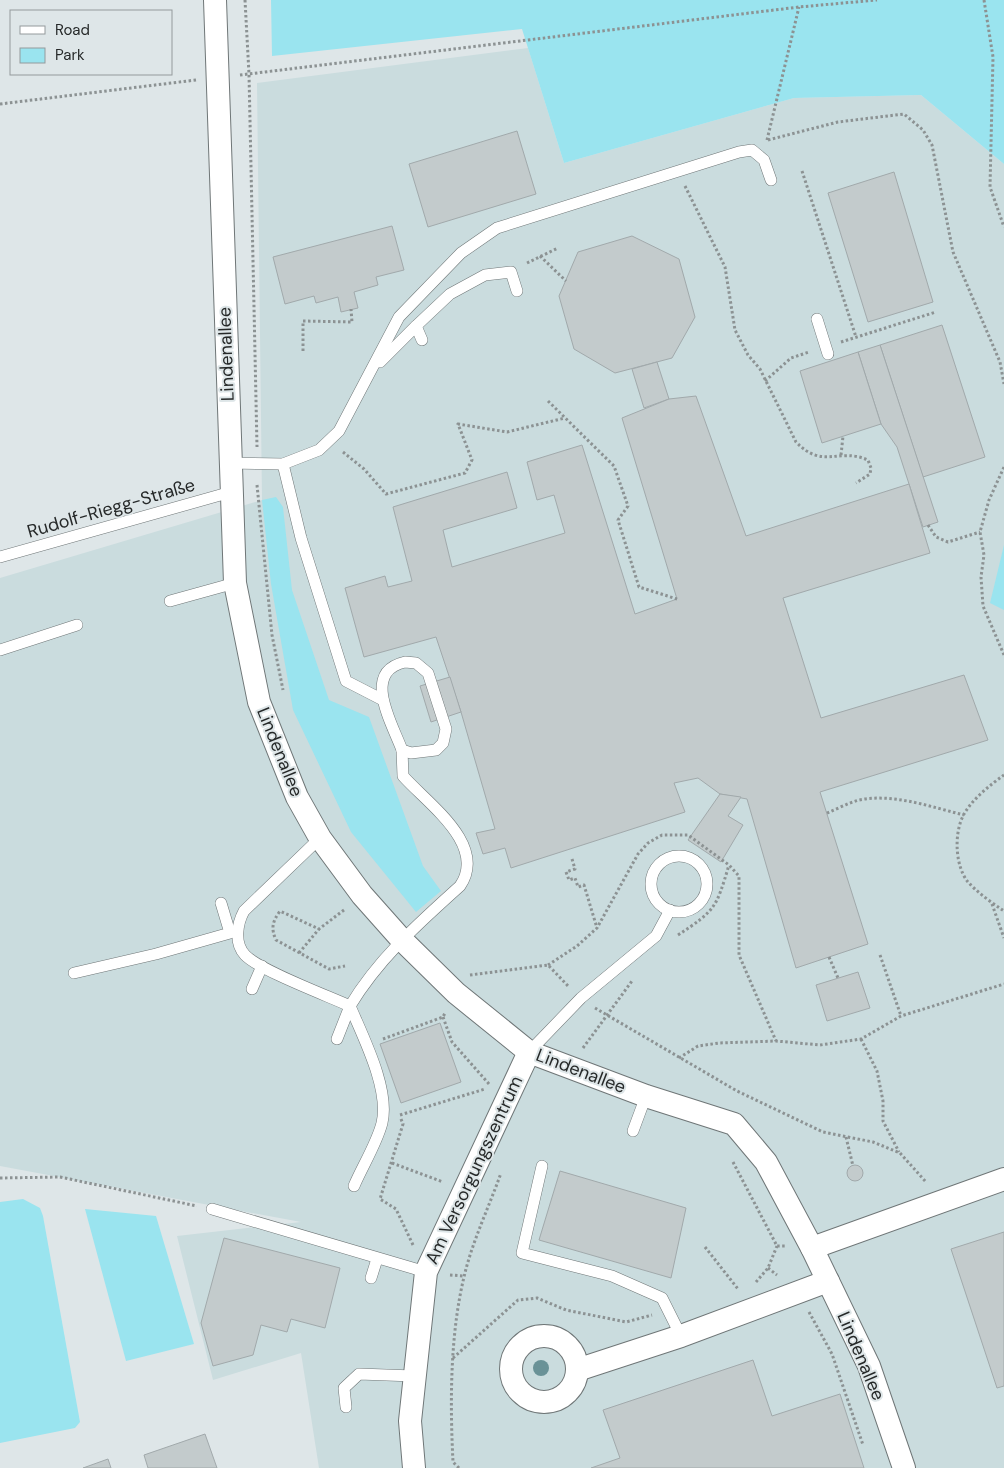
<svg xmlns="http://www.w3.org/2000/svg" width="1004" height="1468" viewBox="0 0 1004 1468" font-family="'DM Sans',sans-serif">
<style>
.built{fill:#cadcde}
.green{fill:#9ae4ef}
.building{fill:#c3cbcc;stroke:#a1a9ab}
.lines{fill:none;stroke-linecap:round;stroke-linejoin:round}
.lane-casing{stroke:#6f7677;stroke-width:12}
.street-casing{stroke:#6f7677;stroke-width:24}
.path{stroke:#8c9293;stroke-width:3;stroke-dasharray:2.5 2.5;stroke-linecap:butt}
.lane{stroke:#fff;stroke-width:11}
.street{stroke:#fff;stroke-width:22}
.tree{fill:#6a9297}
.labels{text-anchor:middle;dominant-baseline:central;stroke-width:4;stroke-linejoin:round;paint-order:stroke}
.street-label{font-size:18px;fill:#262929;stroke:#dee6e8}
</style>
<rect width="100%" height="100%" fill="#dee6e8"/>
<!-- built -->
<path class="built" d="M528,48l36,115 230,-65 127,-3 83,69v1304h-685l-18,-115 -88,27 -36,-144 124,-14 -301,-56v-588l262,-78 -5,-417z"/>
<!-- green -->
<g class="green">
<path d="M271,0h733v164l-83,-69 -127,3 -230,65 -42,-134 -250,27z"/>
<path d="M276,497l7,10 9,83 37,110 40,17 54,149 18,25 -25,21 -65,-80 -58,-122 -22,-126 -9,-84z"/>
<path d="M1004,545v65l-14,-7z"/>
<path d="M23,1199l17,9 3,8 37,206 -5,6 -75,15v-241z"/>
<path d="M85,1209l71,7 38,128 -68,17z"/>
</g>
<!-- building -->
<g class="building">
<path d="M517,131l19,63 -108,33 -19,-63z"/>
<path d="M894,172l39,130 -65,20 -40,-129z"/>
<path d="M392,226l12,44 -28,7 2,8 -24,7 4,16 -17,4 -3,-15 -22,6 -2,-7 -29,8 -12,-47z"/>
<path d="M632,236l47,23 16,58 -23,41 -57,15 -41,-24 -15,-53 19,-44z"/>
<path d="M942,325l43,132 -62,20 -43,-132z"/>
<path d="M880,345l58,177 -15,5 -26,-80 -16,-23 -23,-72z"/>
<path d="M858,352l23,72 -59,19 -22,-72z"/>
<path d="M657,362l12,37 -25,9 -12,-39z"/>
<path d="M696,396l50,140 163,-52 21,69 -147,45 38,120 143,-43 24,65 -168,52 48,152 -72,24 -49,-169 -27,-5 -22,-16 -24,5 11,29 -174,56 -6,-20 -22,6 -7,-21 19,-4 -34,-117 -25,-75 -72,20 -19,-69 40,-12 3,11 24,-6 -19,-74 114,-35 10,36 -74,22 9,37 113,-34 -11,-38 -17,5 -10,-38 55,-17 53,169 42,-15 -55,-181 47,-19z"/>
<path d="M450,677l11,35 -30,10 -11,-36z"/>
<path d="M720,794l21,3 -13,19 15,9 -22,37 -33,-22z"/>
<path d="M858,972l12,36 -43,13 -11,-36z"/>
<path d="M440,1023l21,59 -60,21 -21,-59z"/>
<circle cx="855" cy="1173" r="8"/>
<path d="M560,1171l126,37 -15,70 -132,-38z"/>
<path d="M1004,1232v154l-7,2 -46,-139z"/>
<path d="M224,1238l116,30 -15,60 -34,-9 -4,13 -26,-7 -8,30 -40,11 -12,-43z"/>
<path d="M753,1360l19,56 68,-22 24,74h-273l29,-10 -17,-48z"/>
<path d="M205,1434l12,34h-69l-4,-13z"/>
<path d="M108,1459l3,9h-28z"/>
</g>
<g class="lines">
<defs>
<g id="lane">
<path d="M817,319l11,35"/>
<path d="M416,326l34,-32 35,-19 26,-3 6,19"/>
<path d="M380,362l36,-36 6,14"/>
<path d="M229,463l54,1 36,-14 20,-19 60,-114 62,-64 36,-25 242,-76 13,-2 12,10 7,20"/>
<path d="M283,464l18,74 45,143 37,19"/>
<path d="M0,557l231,-65"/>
<path d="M170,601l65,-18"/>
<path d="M0,650l77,-25"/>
<path d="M405,662l11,1 12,10 18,56 -3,14 -7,7 -25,3 -9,-3c-10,-27 -41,-78 3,-88z"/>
<path d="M320,838l-76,73c-7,13 -10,32 1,44 14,15 83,41 105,51 29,-48 68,-82 110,-120 28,-41 -32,-82 -57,-110l-1,-26"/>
<circle cx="679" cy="884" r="28"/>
<path d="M74,973l82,-19 74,-21 -9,-30"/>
<path d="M252,989l10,-23"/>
<path d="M350,1006c13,31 40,83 32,117 -5,20 -20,44 -28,63"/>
<path d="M337,1039l13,-33"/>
<path d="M529,1052l52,-54 75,-62 14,-26"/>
<path d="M633,1131l13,-35"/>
<path d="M542,1166l-20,87 90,23 50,22 19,38"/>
<path d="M212,1209l214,63"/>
<path d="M371,1278l6,-19"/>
<path d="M346,1407l-2,-19 15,-14 55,2"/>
</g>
<g id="street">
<path d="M215,0l20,583 24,119 38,95 23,41 42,57 40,45 54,53 73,59 117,44 88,28 32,38 46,86 57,118 35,102"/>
<path d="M812,1248l192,-69"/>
<circle cx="544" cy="1369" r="33"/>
<path d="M577,1370l104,-34 147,-55"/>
<path d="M414,1468l-4,-47 16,-149 103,-220"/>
</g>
</defs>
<!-- lane casing -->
<use href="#lane" class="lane-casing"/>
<!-- street casing -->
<use href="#street" class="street-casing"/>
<!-- path -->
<g class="path">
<path d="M245,0l4,74 8,373"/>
<path d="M984,0l9,57 -3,130 14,40"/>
<path d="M240,75l559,-68 78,-7"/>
<path d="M0,104l196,-24"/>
<path d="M767,140l32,-133"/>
<path d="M768,140l70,-18 66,-8 19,16 9,15 21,107 47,110 4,22"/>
<path d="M802,171l54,166"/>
<path d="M685,186l40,81 10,63 13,25 12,14 36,73c27,28 42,5 72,18l3,8 -1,6 -14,9"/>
<path d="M540,256l26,25"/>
<path d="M527,263l31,-15"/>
<path d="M841,342l95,-30"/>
<path d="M303,351v-30l49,1 -1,-13"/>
<path d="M765,381l26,-23 18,-6"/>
<path d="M548,401l66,65 14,40 -10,14 21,67 38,12"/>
<path d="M343,452l21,17 22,25 79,-21 7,-13 -14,-36 49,8 58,-14"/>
<path d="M841,455l2,-19"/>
<path d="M1004,467l-15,33 -9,32 4,23 -3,22 2,29 21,49"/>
<path d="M257,485l15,150 11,55"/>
<path d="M928,525l8,12 12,5 32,-10"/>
<path d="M1004,775c-14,10 -33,25 -41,41 -9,18 -8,50 5,66 10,11 24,21 36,29"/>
<path d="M827,813c10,-4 21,-10 32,-13 34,-7 72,7 105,15"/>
<path d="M572,859l3,10 -9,3 3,8 6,-2 3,9 6,-2 13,43"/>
<path d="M992,904l12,34"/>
<path d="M344,910l-25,19 -39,-18c-8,11 -9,18 -4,29l53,29 16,-3"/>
<path d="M678,935c38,-25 38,-27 51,-70"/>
<path d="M299,953l20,-24"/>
<path d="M880,955l21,61"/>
<path d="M829,957l9,21"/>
<path d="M548,965l29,-19 20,-18 41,-74 10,-11 14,-8h26l41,30 10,11v79l37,86"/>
<path d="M470,975l78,-10 21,22"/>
<path d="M595,1008l142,83 86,41 50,10 27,11 26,29"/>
<path d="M443,1017l9,25 37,42"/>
<path d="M383,1039l60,-22 2,-4"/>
<path d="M861,1039l16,32 6,30v20l16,31"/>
<path d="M583,1048l49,-67"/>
<path d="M679,1058l19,-12 21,-3 57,-2 44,4 41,-6 40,-23 103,-32"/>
<path d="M400,1115l85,-26"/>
<path d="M401,1119l2,5 -23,75 16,10 17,36"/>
<path d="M846,1137l7,29"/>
<path d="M733,1162l44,84h9"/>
<path d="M392,1163l51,19"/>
<path d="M0,1178l60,-1 137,29"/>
<path d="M705,1247l33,42"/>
<path d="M768,1268l9,7"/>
<path d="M450,1275l14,1"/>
<path d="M756,1282l12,-14 9,-22"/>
<path d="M809,1312l23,42 31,91"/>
<path d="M453,1358l65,-58 19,-2 29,12 60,12 26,-7"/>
<path d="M459,1468l-6,-6c-3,-59 -3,-127 11,-185 8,-35 25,-70 37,-104"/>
</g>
<!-- lane -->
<use href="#lane" class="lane"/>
<!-- street -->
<use href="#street" class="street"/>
</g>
<!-- trees -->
<circle class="tree" cx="541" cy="1368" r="8"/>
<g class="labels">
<!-- street labels -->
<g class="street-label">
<text transform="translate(226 354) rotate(-92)">Lindenallee</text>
<text transform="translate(111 508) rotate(-16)">Rudolf-Riegg-Straße</text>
<text transform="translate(280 752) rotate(68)">Lindenallee</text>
<text transform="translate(581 1071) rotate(21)">Lindenallee</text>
<text transform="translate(474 1170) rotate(-65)">Am Versorgungszentrum</text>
<text transform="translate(861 1356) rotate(67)">Lindenallee</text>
</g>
</g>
<!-- legend -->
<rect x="10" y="10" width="162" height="65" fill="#dee6e8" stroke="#949a9c"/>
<rect x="20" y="26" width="25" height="8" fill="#ffffff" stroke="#949a9c"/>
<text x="55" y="35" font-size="15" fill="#262929">Road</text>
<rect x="20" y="48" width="25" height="15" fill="#9ae4ef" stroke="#949a9c"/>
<text x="55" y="60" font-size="15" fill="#262929">Park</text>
</svg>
